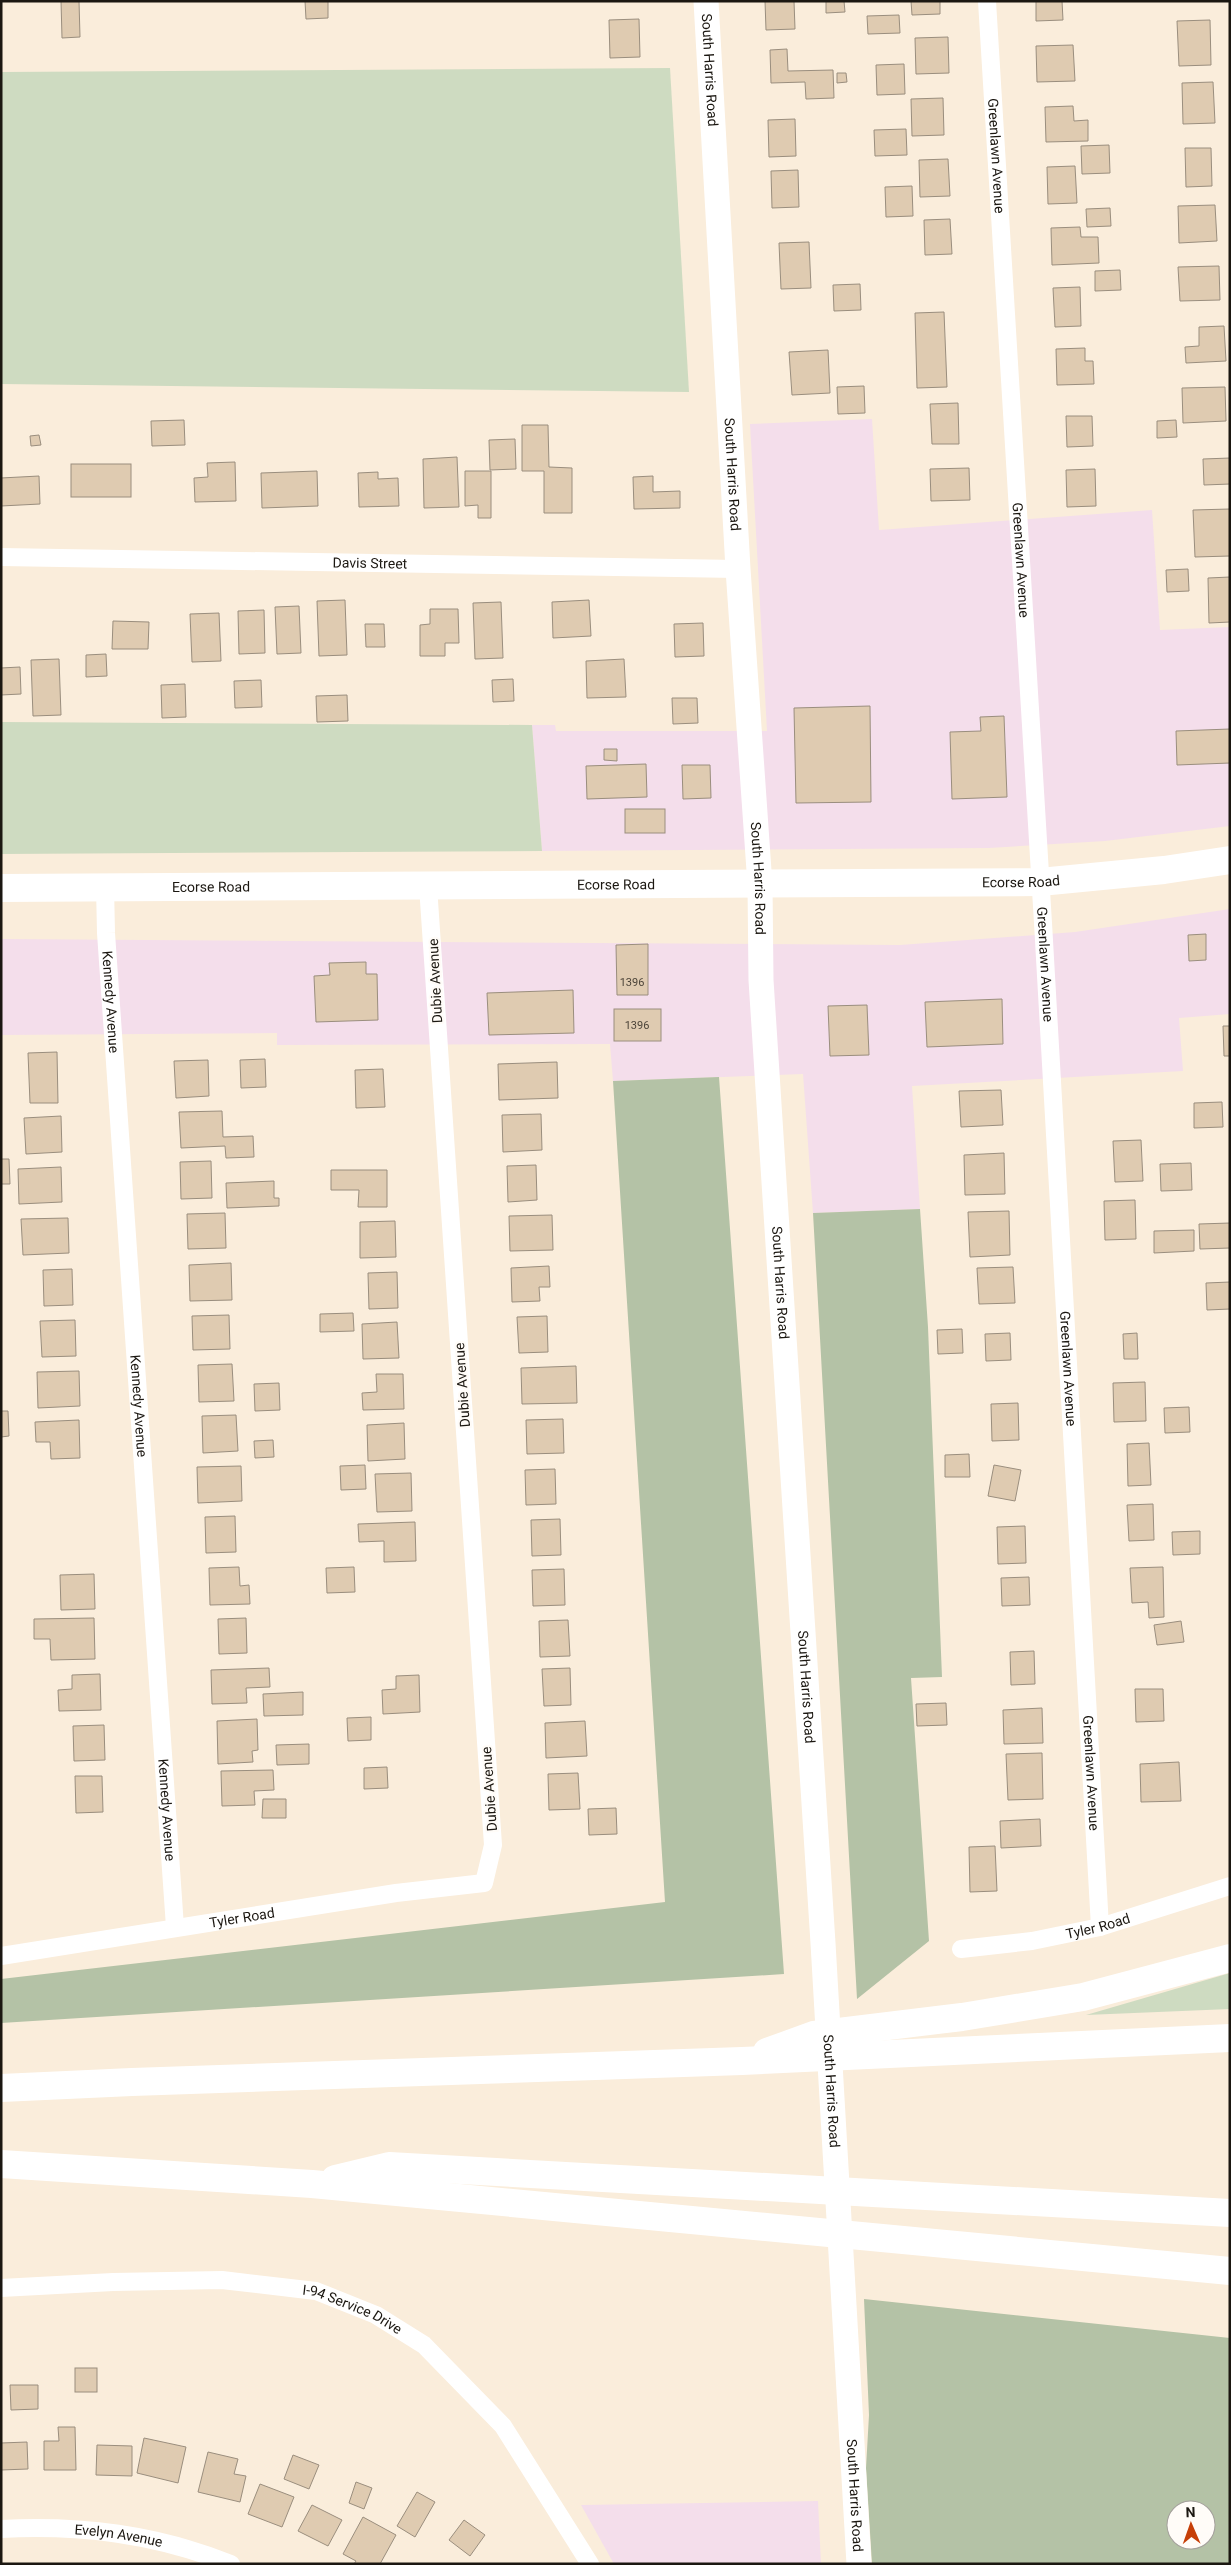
<svg xmlns="http://www.w3.org/2000/svg" width="1231" height="2565" viewBox="0 0 1231 2565" font-family="Roboto,sans-serif">
<style>
.commercial{fill:#f4deeb}
.green{fill:#cedbc1}
.forest{fill:#b4c2a6;fill-rule:evenodd}
.building{fill:#dfcbb1;stroke:#9a8e7e}
.lines{fill:none;stroke-linecap:round;stroke-linejoin:round}
.street{stroke:#fff;stroke-width:18}
.secondary{stroke:#fff;stroke-width:25}
.primary{stroke:#fff;stroke-width:28}
.highway{stroke:#fff;stroke-width:28}
.labels{text-anchor:middle;dominant-baseline:central;stroke-width:4.5;stroke-linejoin:round;paint-order:stroke}
.number-label{font-size:11px;fill:#4c4439}
.street-label{font-size:14px;fill:#1b1711;stroke:#fffcf8}
</style>
<rect width="100%" height="100%" fill="#faeddb"/>
<!-- commercial -->
<g class="commercial">
<path d="M872,419l7,111 273,-20 8,120 70,-3v199l-125,15 -116,7 -447,3 -10,-126h23l1,6h211l-17,-307z"/>
<path d="M1230,909v105l-51,4 4,53 -271,15 8,123 -107,4 -10,-139 -190,7 -3,-37 -333,1v-12l-276,2v-96l899,6 175,-13z"/>
<path d="M818,2501l3,63h-207l-33,-59z"/>
</g>
<!-- green -->
<g class="green">
<path d="M670,68l19,324 -688,-8v-312z"/>
<path d="M1,722l531,3 10,126 -541,3z"/>
<path d="M1230,1973v36l-144,6z"/>
</g>
<!-- forest -->
<g class="forest">
<path d="M719,1077l65,897 -783,49v-44l664,-77 -52,-821z"/>
<path d="M920,1209l8,118 14,350 -31,1 18,263 -72,58 -44,-786z"/>
<path d="M864,2299l366,39v226h-358l-6,-96 3,-53zM1176,2510h30v30h-30z"/>
</g>
<!-- building -->
<g class="building">
<path d="M61,1h18l1,36 -18,1z"/>
<path d="M305,1h23v17l-22,1z"/>
<path d="M765,1h29l1,28 -29,1z"/>
<path d="M826,1h18l1,11 -19,1z"/>
<path d="M911,1h29v13l-28,1z"/>
<path d="M1036,1h26l1,19 -27,1z"/>
<path d="M899,15l1,18 -32,1 -1,-18z"/>
<path d="M639,19l1,38 -30,1 -1,-38z"/>
<path d="M1210,20l1,45 -32,1 -2,-45z"/>
<path d="M948,37l1,36 -33,1 -1,-36z"/>
<path d="M1073,45l2,36 -38,1 -1,-36z"/>
<path d="M787,49l1,22 45,-1 1,28 -28,1 -1,-17 -34,1 -1,-33z"/>
<path d="M904,64l1,30 -28,1 -1,-30z"/>
<path d="M837,73h9l1,9 -10,1z"/>
<path d="M1213,82l2,41 -32,1 -1,-41z"/>
<path d="M943,98l1,37 -32,1 -1,-37z"/>
<path d="M1073,106l1,15 14,-1v21l-42,1 -1,-35z"/>
<path d="M795,119l1,37 -27,1 -1,-37z"/>
<path d="M906,129l1,26 -32,1 -1,-26z"/>
<path d="M1109,145l1,28 -28,1 -1,-28z"/>
<path d="M1185,148h26l1,38 -26,1z"/>
<path d="M948,159l2,37 -30,1 -1,-37z"/>
<path d="M1075,166l2,37 -29,1 -1,-37z"/>
<path d="M798,170l1,37 -27,1 -1,-37z"/>
<path d="M912,186l1,30 -27,1 -1,-30z"/>
<path d="M1215,205l2,36 -38,2 -1,-37z"/>
<path d="M1110,208l1,18 -24,1 -1,-18z"/>
<path d="M950,219l2,35 -27,1 -1,-35z"/>
<path d="M1080,227l1,10h17l1,26 -47,2 -1,-37z"/>
<path d="M809,242l2,46 -30,1 -2,-46z"/>
<path d="M1219,266l1,34 -40,1 -2,-34z"/>
<path d="M1120,270l1,20 -26,1v-20z"/>
<path d="M860,284l1,26 -27,1 -1,-26z"/>
<path d="M1080,287l1,39 -26,1 -2,-39z"/>
<path d="M944,312l3,75 -30,1 -2,-75z"/>
<path d="M1224,326l2,35 -40,2 -1,-16 14,-1v-19z"/>
<path d="M1085,348v13h8l1,23 -37,1 -1,-36z"/>
<path d="M828,350l2,43 -38,2 -3,-43z"/>
<path d="M864,386l1,27 -27,1 -1,-27z"/>
<path d="M1225,387l1,34 -43,2 -1,-35z"/>
<path d="M958,403l1,41h-27l-2,-40z"/>
<path d="M1066,416h26l1,30 -26,1z"/>
<path d="M184,420l1,25 -33,1 -1,-25z"/>
<path d="M1176,420l1,17 -20,1v-17z"/>
<path d="M522,425h26l1,42 23,1v45h-28v-42h-22z"/>
<path d="M39,435l2,10 -10,1 -1,-10z"/>
<path d="M515,439l1,30 -26,1 -1,-30z"/>
<path d="M457,457l2,50 -35,1 -1,-49z"/>
<path d="M1230,458v26l-26,1 -1,-26z"/>
<path d="M235,462l1,39 -41,1 -1,-24 14,-1 -1,-14z"/>
<rect x="71" y="464" width="60" height="33"/>
<path d="M969,468l1,32 -39,1 -1,-32z"/>
<path d="M1095,469l1,37 -29,1 -1,-37z"/>
<path d="M317,471l1,35 -56,2 -1,-35z"/>
<path d="M465,471h26v47h-13v-13l-13,1z"/>
<path d="M378,472v7l20,-1 1,28 -40,1 -1,-34z"/>
<path d="M39,476l1,28 -39,2v-28z"/>
<path d="M653,476v16l27,-1v17l-46,1 -1,-32z"/>
<path d="M1230,509v47l-35,1 -2,-47z"/>
<path d="M1188,569l1,22 -22,1 -1,-22z"/>
<path d="M1230,577v45l-21,1 -1,-45z"/>
<path d="M345,600l2,55 -28,1 -2,-55z"/>
<path d="M589,600l2,36 -38,2 -1,-36z"/>
<path d="M501,602l2,56 -28,1 -2,-56z"/>
<path d="M299,606l2,47 -24,1 -2,-47z"/>
<path d="M430,609h28l1,34h-14v13h-25v-31l10,-1z"/>
<path d="M264,610l1,43 -26,1 -1,-43z"/>
<path d="M219,613l2,48 -29,1 -2,-48z"/>
<path d="M113,621l36,1 -1,27h-36z"/>
<path d="M703,623l1,33 -29,1 -1,-33z"/>
<path d="M365,624h19l1,23h-19z"/>
<path d="M106,654l1,22 -21,1v-22z"/>
<path d="M59,659l2,56 -28,1 -2,-56z"/>
<path d="M624,659l2,38 -39,1 -1,-37z"/>
<path d="M20,667l1,27 -20,1v-27z"/>
<path d="M513,679l1,22 -21,1 -1,-22z"/>
<path d="M261,680l1,27 -27,1 -1,-27z"/>
<path d="M185,684l1,33 -24,1 -1,-33z"/>
<path d="M347,695l1,26 -31,1 -1,-26z"/>
<path d="M672,698h25l1,25 -25,1z"/>
<path d="M870,706l1,96 -75,1 -2,-95z"/>
<path d="M1004,716l3,81 -55,2 -2,-67 31,-1 -1,-14z"/>
<path d="M1230,729v34l-53,2 -1,-34z"/>
<path d="M604,749h13v12l-13,-1z"/>
<path d="M646,764l1,33 -60,2 -1,-33z"/>
<path d="M682,765h28l1,33 -28,1z"/>
<rect x="625" y="809" width="40" height="24"/>
<path d="M1206,934v26l-17,1 -1,-26z"/>
<path d="M648,944v51h-31l-1,-50z"/>
<path d="M366,962v12h11l1,46 -62,2 -2,-46 16,-1 -1,-12z"/>
<path d="M573,990l1,43 -85,2 -2,-42z"/>
<path d="M1002,999l1,45 -76,3 -2,-45z"/>
<path d="M867,1005l2,50 -39,1 -2,-50z"/>
<rect x="614" y="1009" width="47" height="32"/>
<path d="M1223,1026h7v30h-6z"/>
<path d="M57,1052l1,51h-28l-2,-50z"/>
<path d="M265,1059l1,28 -25,1 -1,-28z"/>
<path d="M208,1060l1,36 -33,2 -2,-37z"/>
<path d="M557,1062l1,36 -59,2 -1,-36z"/>
<path d="M383,1069l2,38 -29,1 -1,-38z"/>
<path d="M1001,1090l2,35 -42,2 -2,-36z"/>
<path d="M1222,1102l1,25 -29,1v-25z"/>
<path d="M222,1111l1,26 30,-1 1,21 -28,1 -1,-12 -44,2 -2,-36z"/>
<path d="M541,1114l1,36 -39,2 -1,-37z"/>
<path d="M61,1116l1,36 -36,2 -2,-36z"/>
<path d="M1141,1140l2,41 -28,1 -2,-41z"/>
<path d="M1004,1153l1,41 -40,1 -1,-40z"/>
<path d="M1,1159h8l1,25h-9z"/>
<path d="M211,1161l1,37 -31,1 -1,-37z"/>
<path d="M1191,1163l1,27 -31,1 -1,-27z"/>
<path d="M536,1165l1,35 -29,2 -1,-36z"/>
<path d="M61,1167l1,35 -43,2 -1,-35z"/>
<path d="M331,1170h56v37h-29l1,-17h-28z"/>
<path d="M274,1181v17h5v8l-52,2 -1,-25z"/>
<path d="M1135,1200l1,39 -31,1 -1,-39z"/>
<path d="M1009,1211l1,44 -40,2 -2,-45z"/>
<path d="M225,1213l1,35 -38,1 -1,-35z"/>
<path d="M552,1215l1,35 -43,1 -1,-35z"/>
<path d="M68,1218l1,35 -46,2 -2,-36z"/>
<path d="M395,1221l1,36 -36,1v-36z"/>
<path d="M1230,1223v25l-30,1 -1,-25z"/>
<path d="M1194,1230v21l-40,2v-22z"/>
<path d="M231,1263l1,37 -42,1 -1,-36z"/>
<path d="M549,1266l1,21h-11l1,14 -28,1 -1,-34z"/>
<path d="M1013,1267l2,36 -36,1 -2,-36z"/>
<path d="M72,1269l1,36 -29,1 -1,-36z"/>
<path d="M397,1272l1,36 -29,1 -1,-36z"/>
<path d="M1230,1282v27l-23,1 -1,-27z"/>
<path d="M353,1313l1,18 -34,1v-18z"/>
<path d="M229,1315l1,34 -37,1 -1,-34z"/>
<path d="M547,1316l1,36 -29,1 -2,-36z"/>
<path d="M75,1320l1,36 -34,1 -2,-36z"/>
<path d="M397,1322l2,36 -36,1 -1,-35z"/>
<path d="M962,1329l1,24 -25,1 -1,-24z"/>
<path d="M1010,1333l1,27 -25,1 -1,-27z"/>
<path d="M1137,1333l1,26h-14l-1,-25z"/>
<path d="M232,1364l2,37 -35,1 -1,-37z"/>
<path d="M576,1366l1,37 -55,1 -1,-36z"/>
<path d="M79,1371l1,35 -42,2 -1,-36z"/>
<path d="M376,1374h27l1,35 -41,1 -1,-17 15,-1z"/>
<path d="M1145,1382l1,39 -32,1 -1,-39z"/>
<path d="M279,1383l1,27 -25,1 -1,-27z"/>
<path d="M1018,1403l1,37 -27,1 -1,-37z"/>
<path d="M1189,1407l1,25 -25,1 -1,-25z"/>
<path d="M1,1411h7l1,25 -8,1z"/>
<path d="M236,1415l2,36 -35,2 -1,-37z"/>
<path d="M563,1419l1,34 -37,1 -1,-34z"/>
<path d="M79,1420l1,38 -29,1 -1,-17h-14l-1,-20z"/>
<path d="M404,1423l1,36 -37,2 -1,-36z"/>
<path d="M273,1440l1,17 -19,1 -1,-17z"/>
<path d="M1149,1443l2,42 -23,1 -1,-42z"/>
<path d="M969,1454l1,23h-25v-22z"/>
<path d="M365,1465l1,24 -25,1 -1,-24z"/>
<path d="M994,1465l27,5 -6,31 -27,-5z"/>
<path d="M241,1466l1,35 -44,2 -1,-36z"/>
<path d="M555,1469l1,35 -30,1 -1,-35z"/>
<path d="M411,1473l1,38 -35,1 -2,-38z"/>
<path d="M1153,1504l1,36 -25,1 -2,-36z"/>
<path d="M235,1516l1,36 -30,1 -1,-36z"/>
<path d="M560,1519l1,36 -29,1 -1,-36z"/>
<path d="M415,1522l1,39 -32,1v-21l-25,1 -1,-18z"/>
<path d="M1025,1526l1,37 -28,1 -1,-37z"/>
<path d="M1200,1531v23l-27,1 -1,-23z"/>
<path d="M239,1567l1,19 9,-1 1,19 -40,1 -1,-37z"/>
<path d="M354,1567l1,25 -28,1 -1,-25z"/>
<path d="M1163,1567l1,50 -15,1 -1,-16 -16,1 -2,-35z"/>
<path d="M564,1569l1,36 -32,1 -1,-36z"/>
<path d="M94,1574l1,35 -34,1 -1,-35z"/>
<path d="M1029,1577l1,28 -28,1 -1,-28z"/>
<path d="M94,1618l1,41 -44,1 -1,-21h-16v-20z"/>
<path d="M246,1618l1,35 -28,1 -1,-35z"/>
<path d="M568,1620l2,36 -30,1 -1,-36z"/>
<path d="M1181,1621l3,21 -27,3 -3,-20z"/>
<path d="M1034,1651l1,33 -24,1 -1,-33z"/>
<path d="M269,1668l1,19 -24,1 1,15 -35,1 -1,-34z"/>
<path d="M570,1668l1,37 -27,1 -2,-37z"/>
<path d="M100,1674l1,36 -42,1 -1,-21 14,-1v-14z"/>
<path d="M419,1675l1,37 -37,2 -1,-24 14,-1v-13z"/>
<path d="M1135,1689h28l1,32 -28,1z"/>
<path d="M303,1692v23l-39,1 -1,-22z"/>
<path d="M946,1703l1,22 -30,1 -1,-22z"/>
<path d="M1042,1708l1,35 -39,1 -1,-34z"/>
<path d="M371,1717v23l-23,1 -1,-23z"/>
<path d="M257,1719l1,31 -6,1 1,11 -35,2 -1,-43z"/>
<path d="M585,1721l2,35 -41,2 -1,-35z"/>
<path d="M104,1725l1,35 -31,1 -1,-35z"/>
<path d="M309,1744v20l-32,1 -1,-20z"/>
<path d="M1042,1753l1,46 -35,1 -2,-46z"/>
<path d="M1179,1762l2,39 -40,1 -1,-38z"/>
<path d="M387,1767l1,21 -24,1v-21z"/>
<path d="M273,1770l1,20 -20,1 1,14 -33,1 -1,-35z"/>
<path d="M578,1773l2,36 -31,1 -1,-36z"/>
<path d="M75,1776h27l1,36 -27,1z"/>
<path d="M263,1799h23v19h-24z"/>
<path d="M616,1808l1,26 -28,1 -1,-26z"/>
<path d="M1040,1819l1,27 -40,2 -1,-27z"/>
<path d="M995,1846l2,45 -27,1 -1,-45z"/>
<rect x="75" y="2368" width="22" height="24"/>
<path d="M10,2385h28v24l-27,1z"/>
<path d="M58,2427h17l1,43h-32v-29h15z"/>
<path d="M144,2438l42,9 -8,36 -41,-10z"/>
<path d="M27,2442l1,27 -27,1v-27z"/>
<path d="M97,2445l35,1v30l-36,-1z"/>
<path d="M208,2452l30,7 -4,15 12,2 -6,26 -42,-10z"/>
<path d="M293,2455l26,10 -10,24 -25,-10z"/>
<path d="M356,2482l16,6 -8,21 -15,-6z"/>
<path d="M260,2484l34,13 -12,30 -34,-13z"/>
<path d="M417,2492l18,10 -20,35 -18,-11z"/>
<path d="M312,2505l30,15 -14,26 -30,-15z"/>
<path d="M363,2517l33,18 -16,29h-26l2,-3 -13,-7z"/>
<path d="M464,2520l21,15 -15,21 -21,-16z"/>
</g>
<g class="lines">
<!-- street -->
<g class="street">
<path id="s1" d="M987,1l56,922 57,1004"/>
<path id="s2" d="M1,557l737,12"/>
<path id="s3" d="M105,886l1,47 69,994"/>
<path id="s4" d="M961,1949l71,-8 68,-14 130,-41"/>
<path id="s5" d="M1,1956l395,-63 88,-10 9,-38 -65,-959"/>
<path id="s6" d="M1,2288l112,-6 109,-2 94,11 60,24 48,30 79,81 87,138"/>
<path id="s7" d="M1,2529c81,-4 154,5 230,35"/>
</g>
<!-- secondary -->
<path class="secondary" id="s8" d="M706,1l32,568 22,316 1,95 62,963 36,621"/>
<!-- primary -->
<path class="primary" id="s9" d="M1,888l1039,-6 124,-12 66,-10"/>
<!-- highway -->
<g class="highway">
<path d="M767,2052l47,-17 148,-18 121,-20 147,-39"/>
<path d="M1,2088l131,-6 610,-21 488,-23"/>
<path d="M1,2164l311,20 918,87"/>
<path d="M335,2179l54,-13 841,47"/>
</g>
</g>
<g class="labels">
<!-- number labels -->
<g class="number-label">
<text x="632" y="982">1396</text>
<text x="637" y="1025">1396</text>
</g>
<!-- street labels -->
<g class="street-label">
<text stroke="none"><textPath href="#s8" startOffset="69">South Harris Road</textPath></text>
<text stroke="none"><textPath href="#s1" startOffset="155">Greenlawn Avenue</textPath></text>
<text stroke="none"><textPath href="#s8" startOffset="474">South Harris Road</textPath></text>
<text stroke="none"><textPath href="#s1" startOffset="560">Greenlawn Avenue</textPath></text>
<text stroke="none"><textPath href="#s2" startOffset="369">Davis Street</textPath></text>
<text stroke="none"><textPath href="#s8" startOffset="879">South Harris Road</textPath></text>
<text stroke="none"><textPath href="#s9" startOffset="1020">Ecorse Road</textPath></text>
<text stroke="none"><textPath href="#s9" startOffset="615">Ecorse Road</textPath></text>
<text stroke="none"><textPath href="#s9" startOffset="210">Ecorse Road</textPath></text>
<text stroke="none"><textPath href="#s1" startOffset="965">Greenlawn Avenue</textPath></text>
<text transform="translate(435 981) rotate(-93)">Dubie Avenue</text>
<text stroke="none"><textPath href="#s3" startOffset="116">Kennedy Avenue</textPath></text>
<text stroke="none"><textPath href="#s8" startOffset="1284">South Harris Road</textPath></text>
<text stroke="none"><textPath href="#s1" startOffset="1370">Greenlawn Avenue</textPath></text>
<text transform="translate(462 1385) rotate(-94)">Dubie Avenue</text>
<text stroke="none"><textPath href="#s3" startOffset="521">Kennedy Avenue</textPath></text>
<text stroke="none"><textPath href="#s8" startOffset="1689">South Harris Road</textPath></text>
<text stroke="none"><textPath href="#s1" startOffset="1775">Greenlawn Avenue</textPath></text>
<text transform="translate(489 1789) rotate(-94)">Dubie Avenue</text>
<text stroke="none"><textPath href="#s3" startOffset="926">Kennedy Avenue</textPath></text>
<text stroke="none"><textPath href="#s5" startOffset="244">Tyler Road</textPath></text>
<text stroke="none"><textPath href="#s4" startOffset="139">Tyler Road</textPath></text>
<text stroke="none"><textPath href="#s8" startOffset="2094">South Harris Road</textPath></text>
<text stroke="none"><textPath href="#s6" startOffset="356">I-94 Service Drive</textPath></text>
<text stroke="none"><textPath href="#s8" startOffset="2499">South Harris Road</textPath></text>
<text stroke="none"><textPath href="#s7" startOffset="118">Evelyn Avenue</textPath></text>
</g>
</g>
<!-- border -->
<rect width="1231" height="2565" fill="none" stroke="#1b1711" stroke-width="5"/>
<!-- north arrow -->
<g transform="translate(1191 2525) rotate(358)"><circle r="24" fill="#fffcf8" stroke="#a4a09c"/>
<path d="M0-4L9 19L0 12L-9 19Z" fill="#c63f08"/>
<text y="-8" font-size="14" font-weight="bold" text-anchor="middle" fill="#1b1711">N</text>
</g>
</svg>
